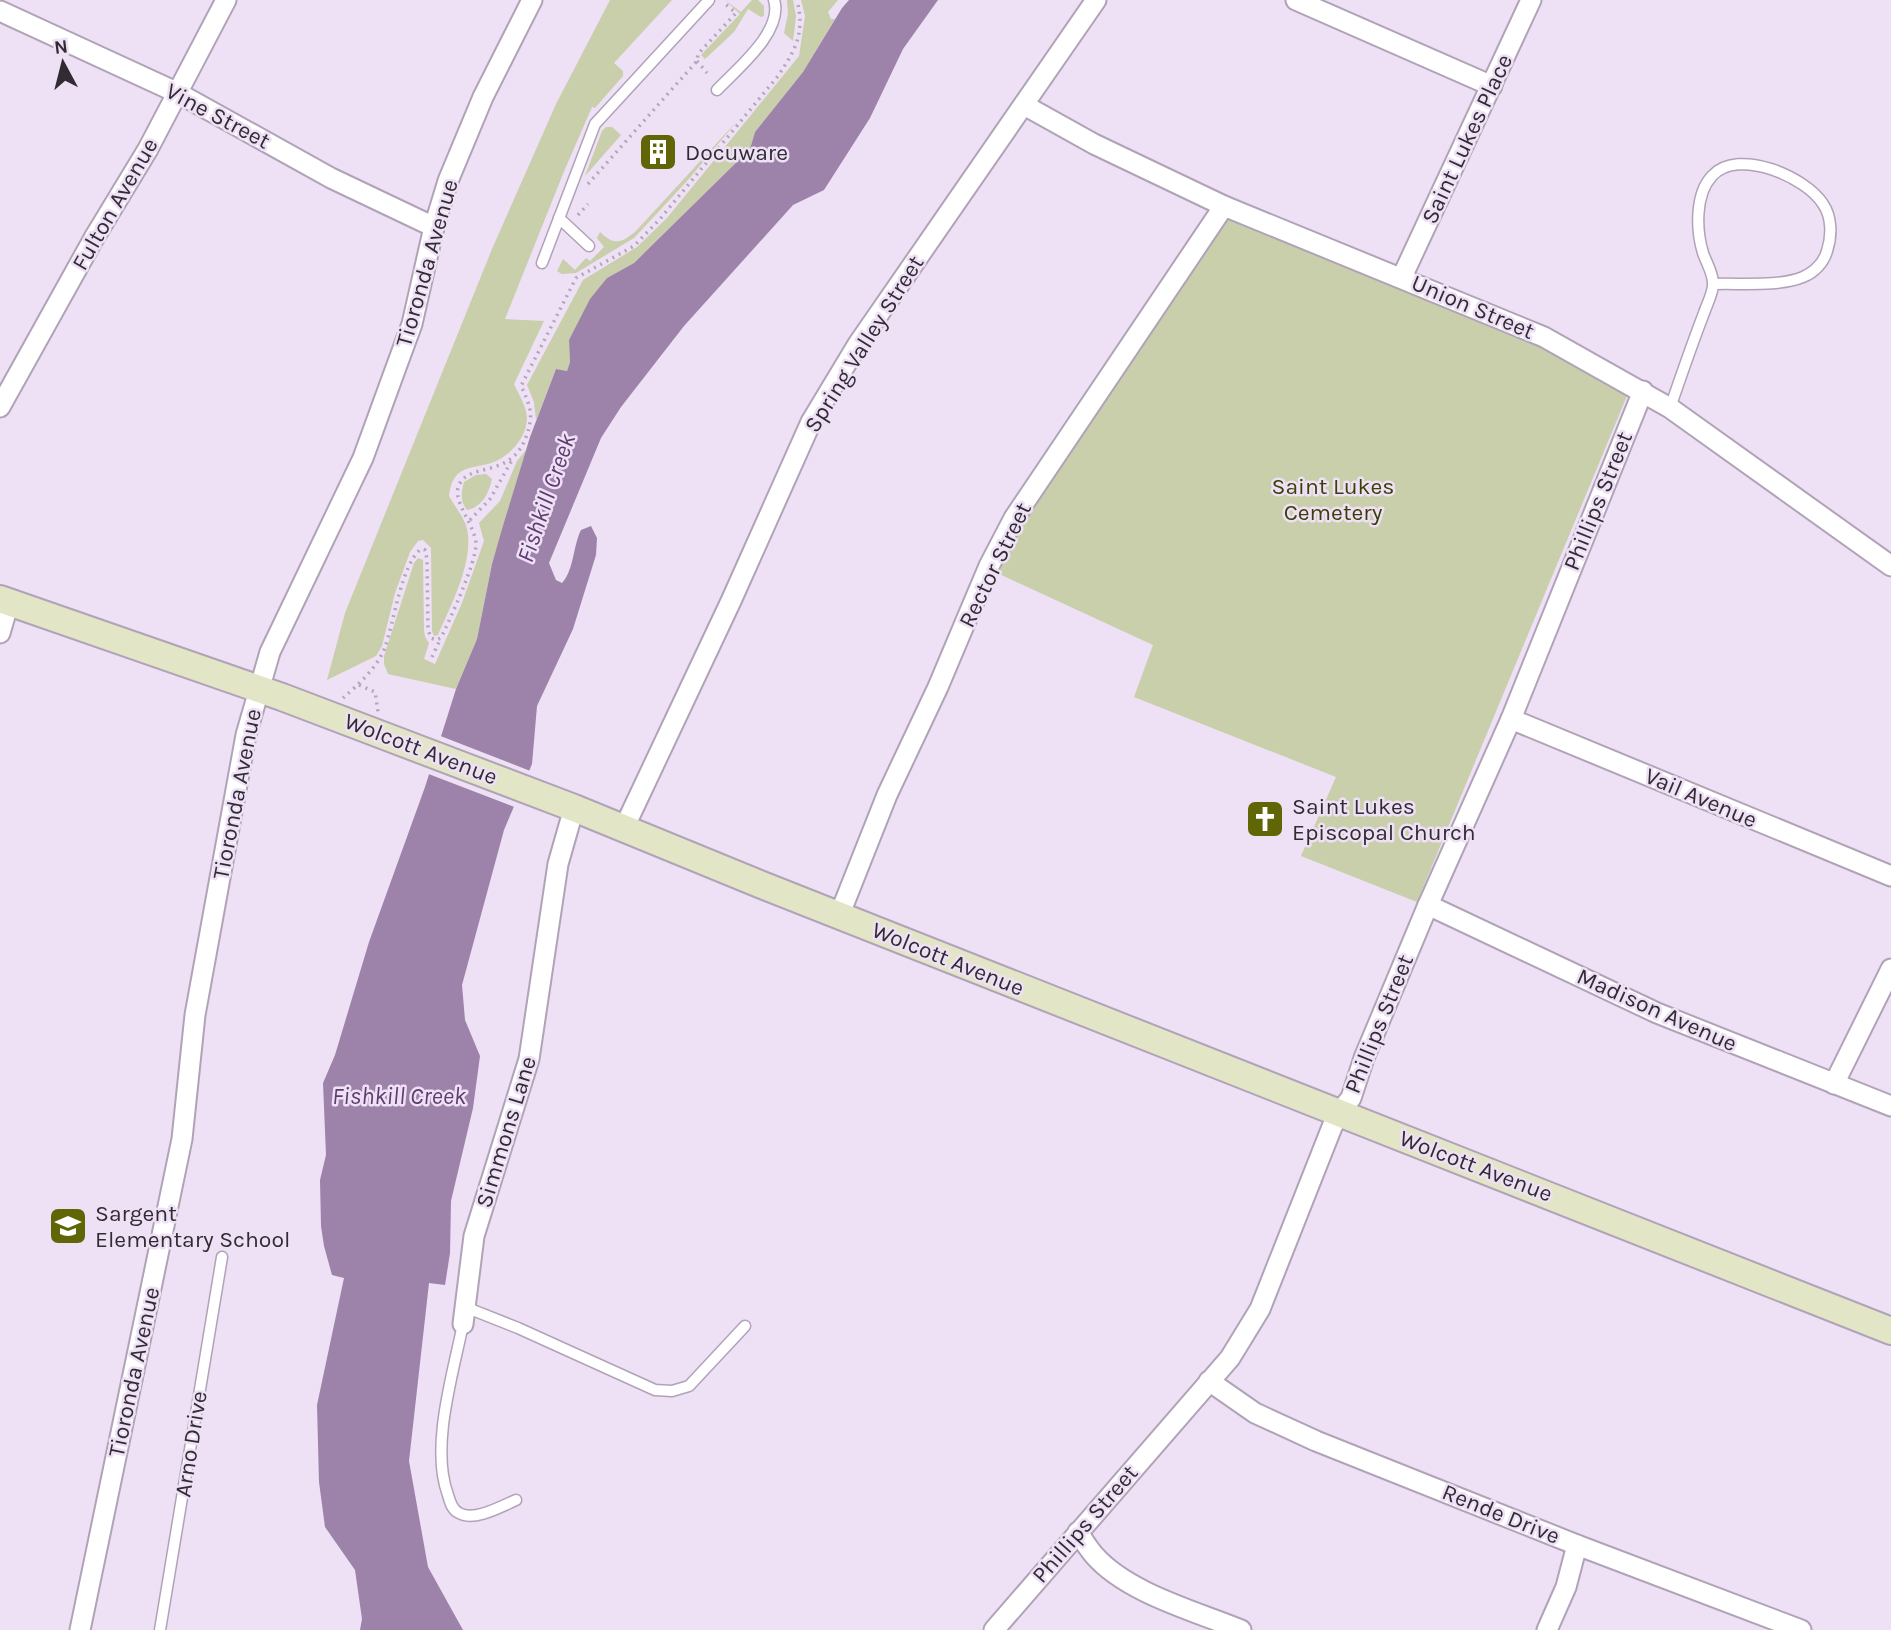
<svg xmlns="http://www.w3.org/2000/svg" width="1891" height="1630" viewBox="0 0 1891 1630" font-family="Karla,sans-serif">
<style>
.green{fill:#c9ceab}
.water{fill:#9d82a9}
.pier{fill:#eee0f5}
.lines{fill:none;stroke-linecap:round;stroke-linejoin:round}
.service-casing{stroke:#b1a3b7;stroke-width:13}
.minor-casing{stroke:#b1a3b7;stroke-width:23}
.secondary-casing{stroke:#b1a3b7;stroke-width:30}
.path{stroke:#b2a7b8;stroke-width:3.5;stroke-dasharray:2 5;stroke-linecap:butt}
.service{stroke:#fff;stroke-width:10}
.minor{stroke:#fff;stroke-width:19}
.secondary{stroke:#e2e5c6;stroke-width:26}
.labels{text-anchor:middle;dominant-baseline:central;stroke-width:5;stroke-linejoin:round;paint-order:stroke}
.street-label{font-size:23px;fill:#312c34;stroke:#eee0f5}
.poi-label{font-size:23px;fill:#312c34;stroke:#eee0f5;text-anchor:start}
.park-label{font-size:23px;fill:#3b3f05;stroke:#eee0f5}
.water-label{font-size:24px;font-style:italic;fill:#603b6f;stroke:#eee0f5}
</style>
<rect width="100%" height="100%" fill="#eee0f5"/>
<!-- green -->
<g class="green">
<path d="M610,0h62l-58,63 9,8v5l-28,32 -3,-1 -27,62 -60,150 39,2 -30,63c5,11 13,23 13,35 -1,20 -18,38 -36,44 -11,4 -27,3 -35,13 -5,6 -6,13 -7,20 5,9 13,19 17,29 10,33 -15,80 -28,110l-4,1 -2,-5 -1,-83 -8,-8 -5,1 -8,11 -15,41 -13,53 -6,10 -49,24 18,-67 147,-364 64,-145z"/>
<path d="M725,0l16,12 11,-12h6l6,6v10l-3,1 -13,-8 -14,23 -29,27 -4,-4 39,-41z"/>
<path d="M787,0h6l3,16 -3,25 -9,-8 4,-19z"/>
<path d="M801,0h37l-10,12 3,7h4l-32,53 -48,60 -5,17 -116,114 -27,15 -38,62 1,22 -3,9 -11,-2 -20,51 -2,-18 -7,-17 56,-105 54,-33 30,-29 132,-162 6,-40z"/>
<path d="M738,120l-50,60 -54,58 -58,35 -14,1 -5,-3 6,-12 12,11 11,-12 4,3 14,-14 -7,-9 3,-6c14,14 22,11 36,-1z"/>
<path d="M606,127h6l9,8 -36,41 17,-45z"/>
<path d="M1224,206l320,131 85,54 -212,511 -116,-46 35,-79 -202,-80 19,-52 -158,-73 35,-66z"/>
<path d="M526,450l-34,114 -15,75 -21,50 -68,-15 -4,-10v-8l30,-93 4,-5 5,2 1,70 1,7 4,6 -5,16 11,5 27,-61 22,-62 -5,-18 21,-22 17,-40z"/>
<path d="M486,474l6,5c-3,14 -10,28 -25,31 -7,-9 -6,-17 -3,-28l12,-7z"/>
</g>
<!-- water -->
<path class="water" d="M849,0h89l-35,49 -33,69 -46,72 -31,15 -109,121 -63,81 -20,31 -52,125 7,17 6,3c12,-13 11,-37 19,-53l10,-4 6,12 -1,17 -23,74 -36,77 -5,58 -28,66 -42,155 3,35 15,36 -7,52 -22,93 -1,52 -5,32 -16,-2 -20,178 19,106 35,63h-103l2,-11 -7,-49 -30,-43 -6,-45 -2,-77 27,-127 -12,-3 -8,-29 -3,-20 -1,-46 6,-25 -3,-72 12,-28 34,-113 56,-155 31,-98 21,-50 15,-75 10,-35 28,-92 26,-68 11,2 3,-9 -1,-22 21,-41 17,-21 27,-15 116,-114 5,-17 48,-60 39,-64z"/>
<!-- pier -->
<path class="pier" d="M438,735l95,37 -16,36 -91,-35z"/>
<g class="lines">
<defs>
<g id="service">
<path d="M717,90c20,-21 67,-59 57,-90"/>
<path d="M559,218l30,28"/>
<path d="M542,263l53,-139 114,-124"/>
<path d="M1670,408c11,-32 22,-64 34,-95 3,-9 10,-22 9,-30 0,-10 -7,-21 -10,-30 -7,-23 -8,-59 9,-77 26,-29 94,1 111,28 9,13 9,32 4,47 -3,11 -12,21 -24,26 -24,10 -63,6 -89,7"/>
<path d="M465,1307l53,21 137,62 17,1 17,-5 56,-60"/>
<path d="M463,1324c-10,50 -33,123 -15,171 2,7 4,15 11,18 15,9 43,-7 57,-13"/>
<path d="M160,1630l62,-373"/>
</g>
<g id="minor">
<path d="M1296,0l196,86"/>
<path d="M0,11l178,82 153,85 103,49"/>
<path d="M1024,105l70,39 130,62 320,131 126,71 221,158"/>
<path d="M1402,277l129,-277"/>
<path d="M0,407l94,-169 54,-89 78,-149"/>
<path d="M0,633l9,-31"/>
<path d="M1511,719l380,157"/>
<path d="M624,828l107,-227 80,-179 47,-78 238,-344"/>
<path d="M1428,905l229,108 234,93"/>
<path d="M839,916l48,-121 51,-108 51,-121 25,-48 210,-312"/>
<path d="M1834,1084l57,-115"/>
<path d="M463,1324l11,-88 55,-177 29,-195 16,-56"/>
<path d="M1209,1381l46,32 61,28 261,104 224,85"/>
<path d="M1078,1532c5,8 10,16 16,23 33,38 101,56 147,75"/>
<path d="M80,1630l102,-491 13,-124 51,-280 24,-83 93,-194 31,-85 18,-49 22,-97 14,-46 35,-84 49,-97"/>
<path d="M994,1630l236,-272 30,-49 72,-182 7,-14 12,-15 13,-40 64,-153 83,-186 132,-328"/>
<path d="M1547,1630l19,-43 11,-42"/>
</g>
<path id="secondary" d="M0,599l282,98 292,111 188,77 1129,446"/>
</defs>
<!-- service casing -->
<use href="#service" class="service-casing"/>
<!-- minor casing -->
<use href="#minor" class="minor-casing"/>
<!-- secondary casing -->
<use href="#secondary" class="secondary-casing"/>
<!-- path -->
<g class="path">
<path d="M697,61l10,12"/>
<path d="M588,184l109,-123 1,-7 38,-41 -13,-11"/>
<path d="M578,215l10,-11"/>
<path d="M470,520l20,-21 22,-39"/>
<path d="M432,657l8,-17"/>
<path d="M359,685l16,7 3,20"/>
<path d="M343,698c15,-13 35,-31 42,-51 9,-24 16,-82 36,-98l4,1 2,9 1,70 3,9 5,2 5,-2c9,-19 36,-77 35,-95 -2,-19 -22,-40 -18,-55 8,-28 52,-7 68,-51 8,-22 5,-30 -5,-51l55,-108 58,-32 26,-27 118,-143c18,-27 27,-43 19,-76"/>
</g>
<!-- service -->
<use href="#service" class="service"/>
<!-- minor -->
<use href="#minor" class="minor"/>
<!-- secondary -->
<use href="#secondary" class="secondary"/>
</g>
<!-- icons -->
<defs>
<symbol id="building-square" viewBox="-11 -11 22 22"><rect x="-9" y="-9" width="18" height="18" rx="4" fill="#606605" stroke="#eee0f5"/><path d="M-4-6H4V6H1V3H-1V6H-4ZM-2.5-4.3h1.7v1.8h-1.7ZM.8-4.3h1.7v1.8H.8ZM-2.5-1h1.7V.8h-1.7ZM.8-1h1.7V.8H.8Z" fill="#fff"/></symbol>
<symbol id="church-square" viewBox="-11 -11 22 22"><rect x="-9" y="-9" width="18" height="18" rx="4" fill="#606605" stroke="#eee0f5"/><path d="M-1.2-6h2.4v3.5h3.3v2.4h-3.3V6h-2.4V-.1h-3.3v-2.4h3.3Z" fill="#fff"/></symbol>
<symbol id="school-square" viewBox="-11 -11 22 22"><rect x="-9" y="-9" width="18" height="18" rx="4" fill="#606605" stroke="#eee0f5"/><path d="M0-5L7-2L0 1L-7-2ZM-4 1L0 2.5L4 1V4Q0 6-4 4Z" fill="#fff"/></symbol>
</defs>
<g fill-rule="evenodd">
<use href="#building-square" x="636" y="130" width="44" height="44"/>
<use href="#church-square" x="1243" y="797" width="44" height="44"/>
<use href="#school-square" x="46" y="1204" width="44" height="44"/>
</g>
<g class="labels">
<!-- street labels -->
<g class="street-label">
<text transform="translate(218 116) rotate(28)">Vine Street</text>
<text transform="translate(1467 139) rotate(-65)">Saint Lukes Place</text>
<text transform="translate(115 204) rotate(-60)">Fulton Avenue</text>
<text transform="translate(427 263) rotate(-74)">Tioronda Avenue</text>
<text transform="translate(1473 307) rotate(23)">Union Street</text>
<text transform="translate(864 344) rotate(-58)">Spring Valley Street</text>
<text transform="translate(1598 501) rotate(-68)">Phillips Street</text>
<text transform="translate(995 565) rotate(-64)">Rector Street</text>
<text transform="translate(421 749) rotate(21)">Wolcott Avenue</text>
<text transform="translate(237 794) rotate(-79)">Tioronda Avenue</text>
<text transform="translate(1701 798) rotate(23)">Vail Avenue</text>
<text transform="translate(948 959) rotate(22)">Wolcott Avenue</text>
<text transform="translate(1657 1010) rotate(24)">Madison Avenue</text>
<text transform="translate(1379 1024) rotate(-68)">Phillips Street</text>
<text transform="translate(506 1132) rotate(-73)">Simmons Lane</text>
<text transform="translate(1476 1166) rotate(21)">Wolcott Avenue</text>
<text transform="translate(134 1372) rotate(-78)">Tioronda Avenue</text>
<text transform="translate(191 1444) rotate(-81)">Arno Drive</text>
<text transform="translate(1501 1514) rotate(22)">Rende Drive</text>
<text transform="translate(1085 1524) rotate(-49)">Phillips Street</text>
</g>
<!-- poi labels -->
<g class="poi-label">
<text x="685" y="152">Docuware</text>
<text x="1292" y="806">Saint Lukes<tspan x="1292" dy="26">Episcopal Church</tspan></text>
<text x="95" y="1213">Sargent<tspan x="95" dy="26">Elementary School</tspan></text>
</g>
<!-- park labels -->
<g class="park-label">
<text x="1333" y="486">Saint Lukes<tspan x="1333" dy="26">Cemetery</tspan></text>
</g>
<!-- water labels -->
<g class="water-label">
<text transform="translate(546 498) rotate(-71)">Fishkill Creek</text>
<text x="399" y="1096">Fishkill Creek</text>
</g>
</g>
<!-- north arrow -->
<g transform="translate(63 63) rotate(353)" stroke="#eee0f5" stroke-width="5" paint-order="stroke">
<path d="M0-5L12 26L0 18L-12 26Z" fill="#312c34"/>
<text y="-10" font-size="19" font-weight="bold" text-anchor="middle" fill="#312c34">N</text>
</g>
</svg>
